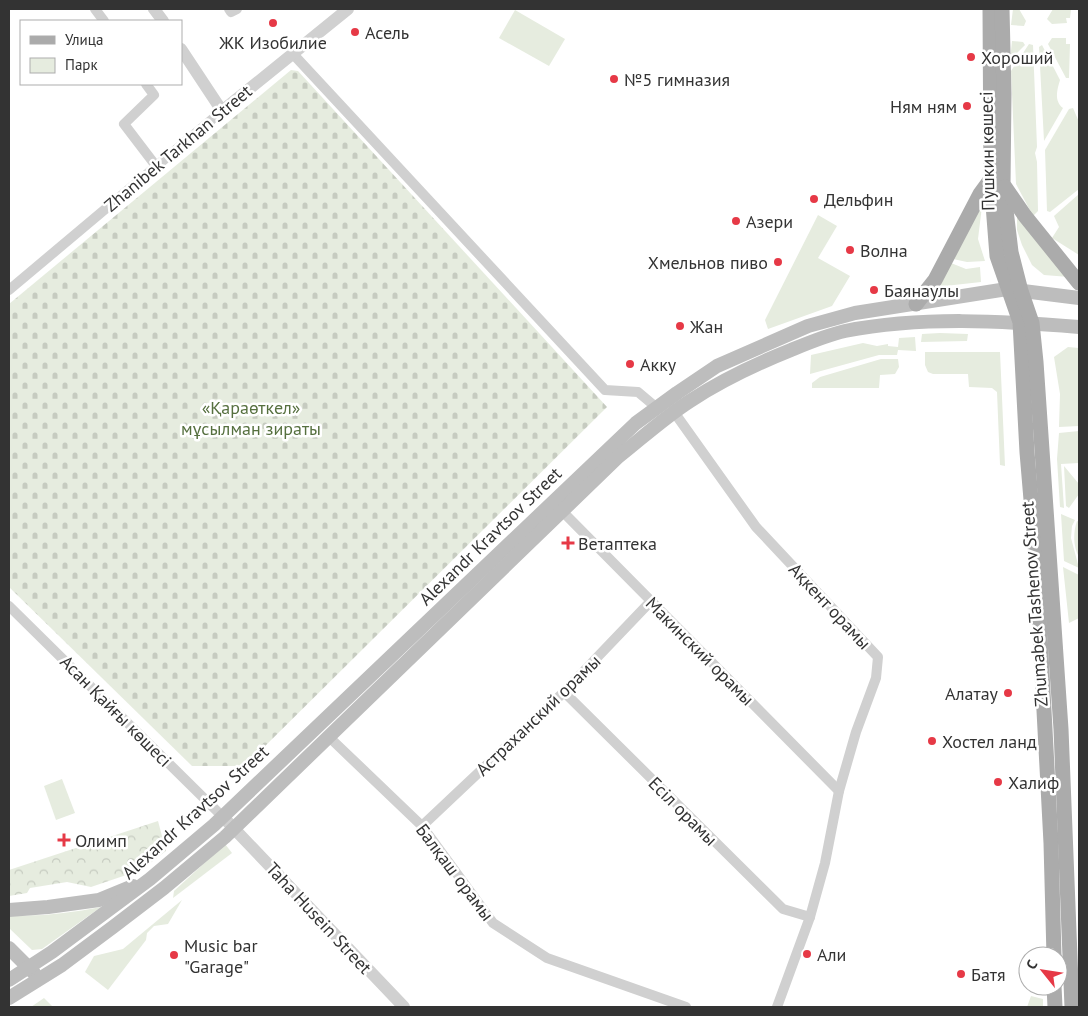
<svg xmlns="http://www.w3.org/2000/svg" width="1088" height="1016" viewBox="0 0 1088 1016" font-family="'PT Sans',sans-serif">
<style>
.green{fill:#e6ecdf}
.forest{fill:url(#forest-crowns)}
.cemetery{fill:url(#cemetery-stones)}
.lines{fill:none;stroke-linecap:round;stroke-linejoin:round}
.minor{stroke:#d0d0d0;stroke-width:10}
.tertiary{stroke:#d0d0d0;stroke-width:12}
.secondary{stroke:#bdbdbd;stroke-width:14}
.primary{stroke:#ababab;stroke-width:15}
.poi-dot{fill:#e63946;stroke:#fff;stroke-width:2}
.labels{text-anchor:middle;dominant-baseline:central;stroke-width:5;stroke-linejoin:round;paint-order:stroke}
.poi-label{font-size:18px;fill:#333;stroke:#fff;text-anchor:start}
.street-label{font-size:18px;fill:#333;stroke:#fff}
.park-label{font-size:18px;fill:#56703f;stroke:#fff}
</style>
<defs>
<pattern id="forest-crowns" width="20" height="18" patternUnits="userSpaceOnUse" patternTransform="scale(1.25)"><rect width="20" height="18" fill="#e6ecdf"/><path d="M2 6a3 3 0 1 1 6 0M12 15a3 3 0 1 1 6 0" fill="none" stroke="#c6cbc0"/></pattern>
<pattern id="cemetery-stones" width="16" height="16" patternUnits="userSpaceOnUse" patternTransform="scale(1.25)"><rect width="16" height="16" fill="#e6ecdf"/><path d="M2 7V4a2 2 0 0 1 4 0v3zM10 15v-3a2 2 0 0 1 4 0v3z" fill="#c6cbc0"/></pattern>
</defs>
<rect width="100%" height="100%" fill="#fff"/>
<!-- green -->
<g class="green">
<path d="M1013,9h6l7,12 -2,5 -13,-1z"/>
<path d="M1053,9h18l-1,9h-4l1,5 -15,1 -5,-5z"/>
<path d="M515,10l50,29 -16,27 -50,-28z"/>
<path d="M1052,38h14v6h4l-1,34h-3l-18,-34z"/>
<path d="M1012,41l11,1 2,3 -15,15z"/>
<path d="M1029,44l4,1 4,102 -2,6 2,9 1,49 -5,5 -17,-32 -5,-113z"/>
<path d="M1042,45l18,35c-3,10 -6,21 3,28l-19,33 -5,-94z"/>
<path d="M1073,108l6,14v67l-29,23 -3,-1 -2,-61 24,-41z"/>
<path d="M1079,194v61l-27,-17 7,-11 -5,-11z"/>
<path d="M983,198l-5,41 7,22 -18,1 -14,-3z"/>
<path d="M1017,213l52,64 -25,-2 -12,-10 -10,-20 -5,-15z"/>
<path d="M818,215l19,11 -19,32 32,18 -18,30 -64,23 -3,-9z"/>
<path d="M951,263l15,6 14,-2 1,15 -45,5z"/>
<path d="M940,333l28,1 -1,7 -46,1 1,-8z"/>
<path d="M915,337l1,14 -18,-1 -1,5h-18l-69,19 1,-19 52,-12 14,3 11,-2v2l10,1 1,-9z"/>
<path d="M1068,347l11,1v78l-20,1 1,-33 -6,-37z"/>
<path d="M925,352h75l5,114 -5,-1 -3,-73 -5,-4 -23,-1 -1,-13h-35l-5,-2 -3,-7z"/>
<path d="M881,359h17l1,8 -4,7 -15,1 -1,13h-67v-5l8,-6z"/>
<path d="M1079,431v32l-18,1 3,44 -4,-1 -3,-48 2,-26z"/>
<path d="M1064,466l15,18 -1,6 1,4 -10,14 -3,-2z"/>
<path d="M1061,514l14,6 -3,6 -1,12 8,30 -15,-7z"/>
<path d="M1077,521l2,1v35c-6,-10 -6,-25 -2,-36z"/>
<path d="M1063,567l16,8 -1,8 1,1v34l-10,5z"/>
<path d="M1078,731l1,2v93h-1z"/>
<path d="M62,779l13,34 -19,7 -12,-34z"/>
<path d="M225,844l7,9 -59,45 1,-7z"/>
<path d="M182,900l-14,24 -14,2 -7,7 -1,7 -38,50 -23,-18 9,-16 29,-7z"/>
<path d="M101,907l-59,42 -10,1 -23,-22v-13c31,2 61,-2 92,-8z"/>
<path d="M1031,996l12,3v8h-16z"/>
<path d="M44,998l9,9h-22z"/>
</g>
<!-- forest -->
<path class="forest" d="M158,821l8,30 -25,19 -50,17 -24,-5 -37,6 -3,5 -18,3v-26z"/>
<!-- cemetery -->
<path class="cemetery" d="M291,70l7,1 309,336 -362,359h-53l-183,-179v-283z"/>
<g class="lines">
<!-- minor -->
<g class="minor">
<path d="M95,9l9,12"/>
<path d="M229,9l2,3 6,-3"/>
<path d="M293,54l312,336 33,2 19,16"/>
<path d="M146,84l8,11 -30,29 32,42"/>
<path d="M9,290l213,-179"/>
<path d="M674,412l82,115 122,130 -2,21 -20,54 -17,59 -14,72 -15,54 -33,90"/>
<path d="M562,511l277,280"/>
<path d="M9,606l214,211"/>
<path d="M564,692l219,217 27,8"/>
<path d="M329,737l93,89 71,97 54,35 139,49"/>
<path d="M422,826l142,-134 87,-91"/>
</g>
<!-- tertiary -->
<g class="tertiary">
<path d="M154,9l9,12"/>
<path d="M181,49l41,62 126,-102"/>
<path d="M223,817l181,190"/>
</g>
<!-- secondary -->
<g class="secondary">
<path d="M9,910l39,-3 51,-7 34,-14"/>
<path d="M9,948l25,25"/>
<path d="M9,980l43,-28 98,-73 64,-54 422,-402 41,-30 40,-27 91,-40 47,-13 152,-24 72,9"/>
<path d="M9,998l53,-33 51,-38 51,-39 61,-51 393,-380c24,-19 47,-40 72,-56 32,-21 66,-37 101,-51 17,-7 36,-15 54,-19 78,-15 156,-10 234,-4"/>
</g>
<!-- primary -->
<g class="primary">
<path d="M990,9l1,170 6,77 23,66 7,130 9,107 15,284 3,113"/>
<path d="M1002,9l2,85 -1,91 8,67 10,39 11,32 4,39 25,367 11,278"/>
<path d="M1005,187l20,29 54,67"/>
<path d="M916,304l19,-24 45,-86 11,-15"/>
<path d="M1054,986l1,21"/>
</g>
</g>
<!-- markers -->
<g class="poi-dot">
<circle cx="273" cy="23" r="5"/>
<circle cx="355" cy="32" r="5"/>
<circle cx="971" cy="57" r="5"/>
<circle cx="614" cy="79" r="5"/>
<circle cx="967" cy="106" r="5"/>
<circle cx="814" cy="199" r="5"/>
<circle cx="736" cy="221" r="5"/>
<circle cx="850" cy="250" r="5"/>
<circle cx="778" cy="262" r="5"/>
<circle cx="874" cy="290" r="5"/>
<circle cx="680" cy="326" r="5"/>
<circle cx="630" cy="364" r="5"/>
<path d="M565.5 535.5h5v5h5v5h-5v5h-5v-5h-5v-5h5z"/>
<circle cx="1008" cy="693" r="5"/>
<circle cx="932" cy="741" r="5"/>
<circle cx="998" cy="782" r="5"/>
<path d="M61.5 832.5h5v5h5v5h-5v5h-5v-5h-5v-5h5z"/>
<circle cx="807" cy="954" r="5"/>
<circle cx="174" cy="955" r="5"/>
<circle cx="961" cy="974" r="5"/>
</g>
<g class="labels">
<!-- poi labels -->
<g class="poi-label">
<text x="365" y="32">Асель</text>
<text x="273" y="42" text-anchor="middle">ЖК Изобилие</text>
<text x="981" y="57">Хороший</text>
<text x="624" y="79">№5 гимназия</text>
<text x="957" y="106" text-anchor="end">Ням ням</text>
<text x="824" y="199">Дельфин</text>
<text x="746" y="221">Азери</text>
<text x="860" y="250">Волна</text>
<text x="768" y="262" text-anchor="end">Хмельнов пиво</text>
<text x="884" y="290">Баянаулы</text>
<text x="690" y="326">Жан</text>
<text x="640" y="364">Акку</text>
<text x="578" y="543">Ветаптека</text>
<text x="998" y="693" text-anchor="end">Алатау</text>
<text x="942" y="741">Хостел ланд</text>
<text x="1008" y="782">Халиф</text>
<text x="75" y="840">Олимп</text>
<text x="184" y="945">Music bar<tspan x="184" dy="21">"Garage"</tspan></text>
<text x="817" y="954">Али</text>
<text x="971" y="974">Батя</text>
</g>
<!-- street labels -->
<g class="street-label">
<text transform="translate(178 148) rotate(-40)">Zhanibek Tarkhan Street</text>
<text transform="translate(987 151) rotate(-91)">Пушкин көшесі</text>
<text transform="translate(490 536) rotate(-44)">Alexandr Kravtsov Street</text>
<text transform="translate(1034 604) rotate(-94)">Zhumabek Tashenov Street</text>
<text transform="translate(830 606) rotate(47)">Ақкент орамы</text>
<text transform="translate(700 651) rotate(45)">Макинский орамы</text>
<text transform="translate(116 711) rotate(45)">Асан Қайғы көшесі</text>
<text transform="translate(538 715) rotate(-44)">Астраханский орамы</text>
<text transform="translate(683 811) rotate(45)">Есіл орамы</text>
<text transform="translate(195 812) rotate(-42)">Alexandr Kravtsov Street</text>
<text transform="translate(455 872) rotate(53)">Балқаш орамы</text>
<text transform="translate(319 918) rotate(47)">Taha Husein Street</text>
</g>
<!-- park labels -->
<g class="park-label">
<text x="251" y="407">«Қараөткел»<tspan x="251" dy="21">мұсылман зираты</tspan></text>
</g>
</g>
<!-- border -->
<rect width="1088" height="1016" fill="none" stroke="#333333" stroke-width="20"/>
<!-- legend -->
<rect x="20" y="20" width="162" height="65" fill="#ffffff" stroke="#adadad"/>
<rect x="30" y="36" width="25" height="8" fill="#ababab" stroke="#adadad"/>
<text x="65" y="45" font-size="15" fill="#333333">Улица</text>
<rect x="30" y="58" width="25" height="15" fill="#e6ecdf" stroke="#adadad"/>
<text x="65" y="70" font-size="15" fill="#333333">Парк</text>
<!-- north arrow -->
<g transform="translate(1043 971) rotate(300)"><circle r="24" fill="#ffffff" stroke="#adadad"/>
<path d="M0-4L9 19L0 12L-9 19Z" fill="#e63946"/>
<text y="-8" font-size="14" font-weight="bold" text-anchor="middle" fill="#333333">С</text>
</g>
</svg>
